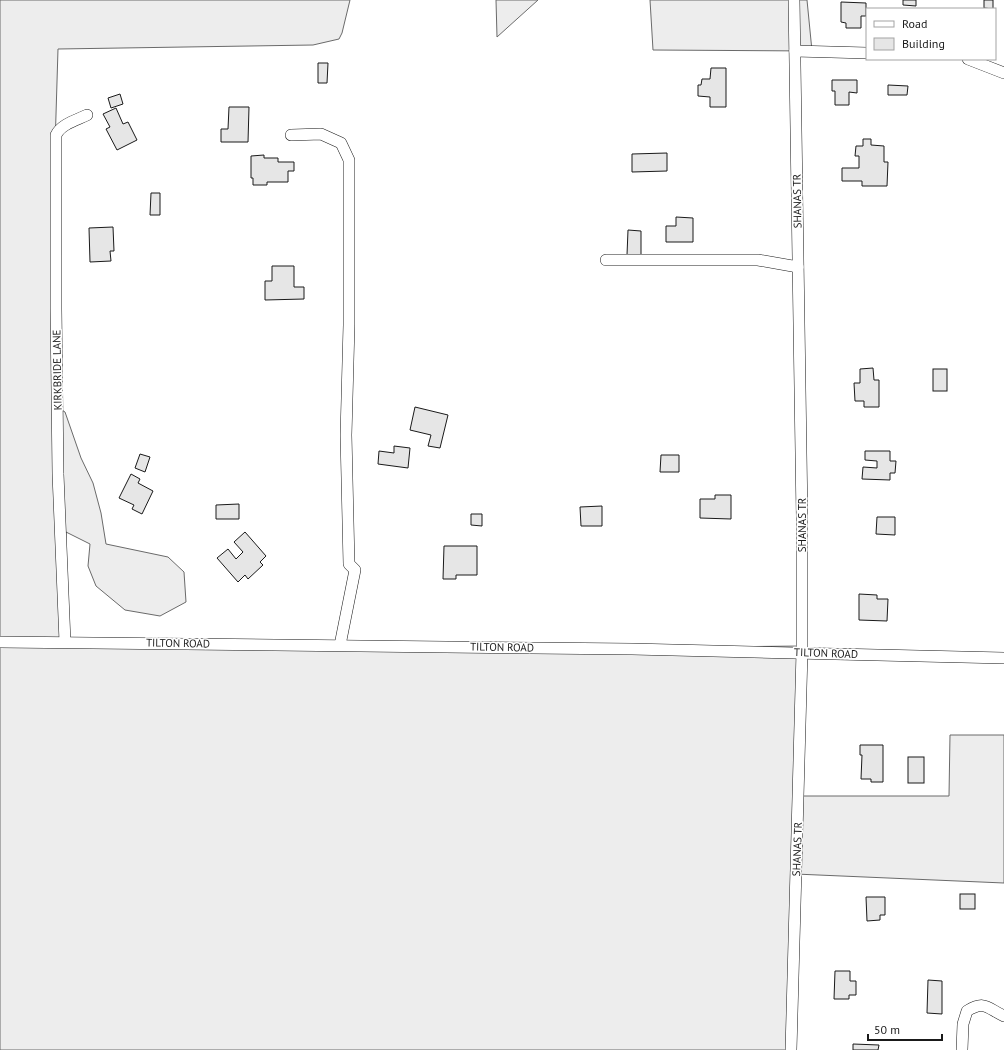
<svg xmlns="http://www.w3.org/2000/svg" width="1004" height="1050" viewBox="0 0 1004 1050" font-family="'PT Sans',sans-serif">
<style>
.built{fill:#ededed;stroke:#6a6a6a}
.building{fill:#e6e6e6;stroke:#1a1a1a}
.lines{fill:none;stroke-linecap:round;stroke-linejoin:round}
.minor-casing{stroke:#1a1a1a;stroke-width:12}
.minor{stroke:#fff;stroke-width:11}
.labels{text-anchor:middle;dominant-baseline:central;stroke-width:3;stroke-linejoin:round;paint-order:stroke}
.street-label{font-size:11px;fill:#1a1a1a;stroke:#fff}
</style>
<rect width="100%" height="100%" fill="#fff"/>
<!-- built -->
<g class="built">
<path d="M0,0h350l-8,33 -3,6 -26,6 -255,4 -4,131 3,227 8,5 16,46 12,25 8,30 5,31 62,13 16,15 2,30 -26,14 -35,-6 -29,-24 -8,-20 2,-22 -24,-12 -6,109 563,7 178,-2 -4,150h152l1,-61h54v148l-209,-9 -2,176h-793z"/>
<path d="M496,0h42l-41,37z"/>
<path d="M650,0h157l5,51 -159,-1z"/>
</g>
<!-- building -->
<g class="building">
<path d="M903,0h13v6l-13,-1z"/>
<path d="M984,0h9v9l-9,-1z"/>
<path d="M841,2l25,1v13h-5v12h-15v-5l-5,-1z"/>
<path d="M318,63h10l-1,20h-9z"/>
<path d="M711,68h15v39h-16v-10l-12,-1v-11h3l1,-6h8z"/>
<path d="M832,80h25v13l-8,-1v13h-14v-14h-3z"/>
<path d="M888,85l20,1 -1,9h-19z"/>
<path d="M120,94l3,10 -12,4 -3,-10z"/>
<path d="M229,107h20l-1,35h-27v-13h7z"/>
<path d="M116,108l7,16 5,-2 9,18 -20,10 -11,-21 4,-2 -7,-13z"/>
<path d="M863,139h8v6l13,1v16h4l-1,24h-25v-5h-20v-13h17v-12h-4l1,-10h7z"/>
<path d="M667,153v18l-35,1v-18z"/>
<path d="M264,155v3h14v4h16v9h-6v11h-21v3h-14v-7h-2v-22z"/>
<path d="M151,193h9v22h-10z"/>
<path d="M676,217l17,1v24h-27v-16h10z"/>
<path d="M113,227l1,24h-4l1,10 -21,1 -1,-34z"/>
<path d="M628,230l13,1v24h-14z"/>
<path d="M272,266h22v21h10v12l-39,1v-19h7z"/>
<path d="M873,368l1,12h5v27h-15v-6h-9l-1,-18h6v-14z"/>
<rect x="933" y="369" width="14" height="22"/>
<path d="M415,407l33,8 -8,33 -12,-2 3,-11 -21,-5z"/>
<path d="M394,446l16,2 -2,20 -30,-4 1,-13 15,2z"/>
<path d="M865,451h25v10h6l-1,12h-5v7l-28,-1 1,-12 14,1v-7l-12,-1z"/>
<path d="M140,454l10,3 -5,15 -10,-4z"/>
<path d="M661,455h18v17h-19z"/>
<path d="M131,474l9,5 -2,4 15,8 -11,23 -10,-5 2,-4 -15,-7z"/>
<path d="M715,495h16v24l-31,-1v-19h15z"/>
<path d="M239,504v15h-23v-14z"/>
<path d="M602,506v20h-21l-1,-19z"/>
<path d="M471,514h11v12l-11,-1z"/>
<path d="M877,517h18v18l-19,-1z"/>
<path d="M245,532l21,24 -6,6 3,3 -15,14 -3,-4 -7,7 -21,-24 11,-9 8,10 7,-7 -9,-10z"/>
<path d="M444,546h33v29h-21v4h-13z"/>
<path d="M859,594l18,1v4h11l-1,22 -28,-1z"/>
<path d="M860,745h23v37h-12v-3h-10l1,-24h-2z"/>
<rect x="908" y="757" width="16" height="26"/>
<rect x="960" y="894" width="15" height="15"/>
<path d="M866,897h19v18h-5v5l-13,1z"/>
<path d="M835,971h15v10h6v14h-7v4h-15z"/>
<path d="M928,980l14,1v33l-15,-1z"/>
<path d="M853,1044l26,1 -1,5h-25z"/>
</g>
<g class="lines">
<defs>
<g id="minor">
<path d="M795,51l72,2"/>
<path d="M968,59l36,14"/>
<path d="M291,135l30,-1 20,9 8,17v165l-3,110 3,129 6,6 -15,75"/>
<path d="M606,260h152l40,7"/>
<path d="M0,642l632,7 372,9"/>
<path d="M65,642l-7,-168 -2,-165v-174c5,-11 21,-15 31,-20"/>
<path d="M791,1050l11,-398v-135l-8,-517"/>
<path d="M962,1050l1,-26 4,-13c18,-11 20,-3 37,5"/>
</g>
</defs>
<!-- minor casing -->
<use href="#minor" class="minor-casing"/>
<!-- minor -->
<use href="#minor" class="minor"/>
</g>
<g class="labels">
<!-- street labels -->
<g class="street-label">
<text transform="translate(797 201) rotate(-91)">SHANAS TR</text>
<text transform="translate(57 370) rotate(-91)">KIRKBRIDE LANE</text>
<text transform="translate(802 525) rotate(-90)">SHANAS TR</text>
<text transform="translate(178 643) rotate(1)">TILTON ROAD</text>
<text transform="translate(502 647) rotate(1)">TILTON ROAD</text>
<text transform="translate(826 653) rotate(2)">TILTON ROAD</text>
<text transform="translate(797 849) rotate(-88)">SHANAS TR</text>
</g>
</g>
<!-- legend -->
<rect x="866" y="8" width="130" height="52" fill="#ffffff" stroke="#a3a3a3"/>
<rect x="874" y="21" width="20" height="6" fill="#ffffff" stroke="#a3a3a3"/>
<text x="902" y="28" font-size="12" fill="#1a1a1a">Road</text>
<rect x="874" y="38" width="20" height="12" fill="#e6e6e6" stroke="#a3a3a3"/>
<text x="902" y="48" font-size="12" fill="#1a1a1a">Building</text>
<!-- scale -->
<path d="M868 1034v6h74v-6" fill="none" stroke="#1a1a1a" stroke-width="2"/>
<text x="874" y="1034" font-size="12" fill="#1a1a1a" stroke="#ffffff" stroke-width="3" paint-order="stroke">50 m</text>
</svg>
